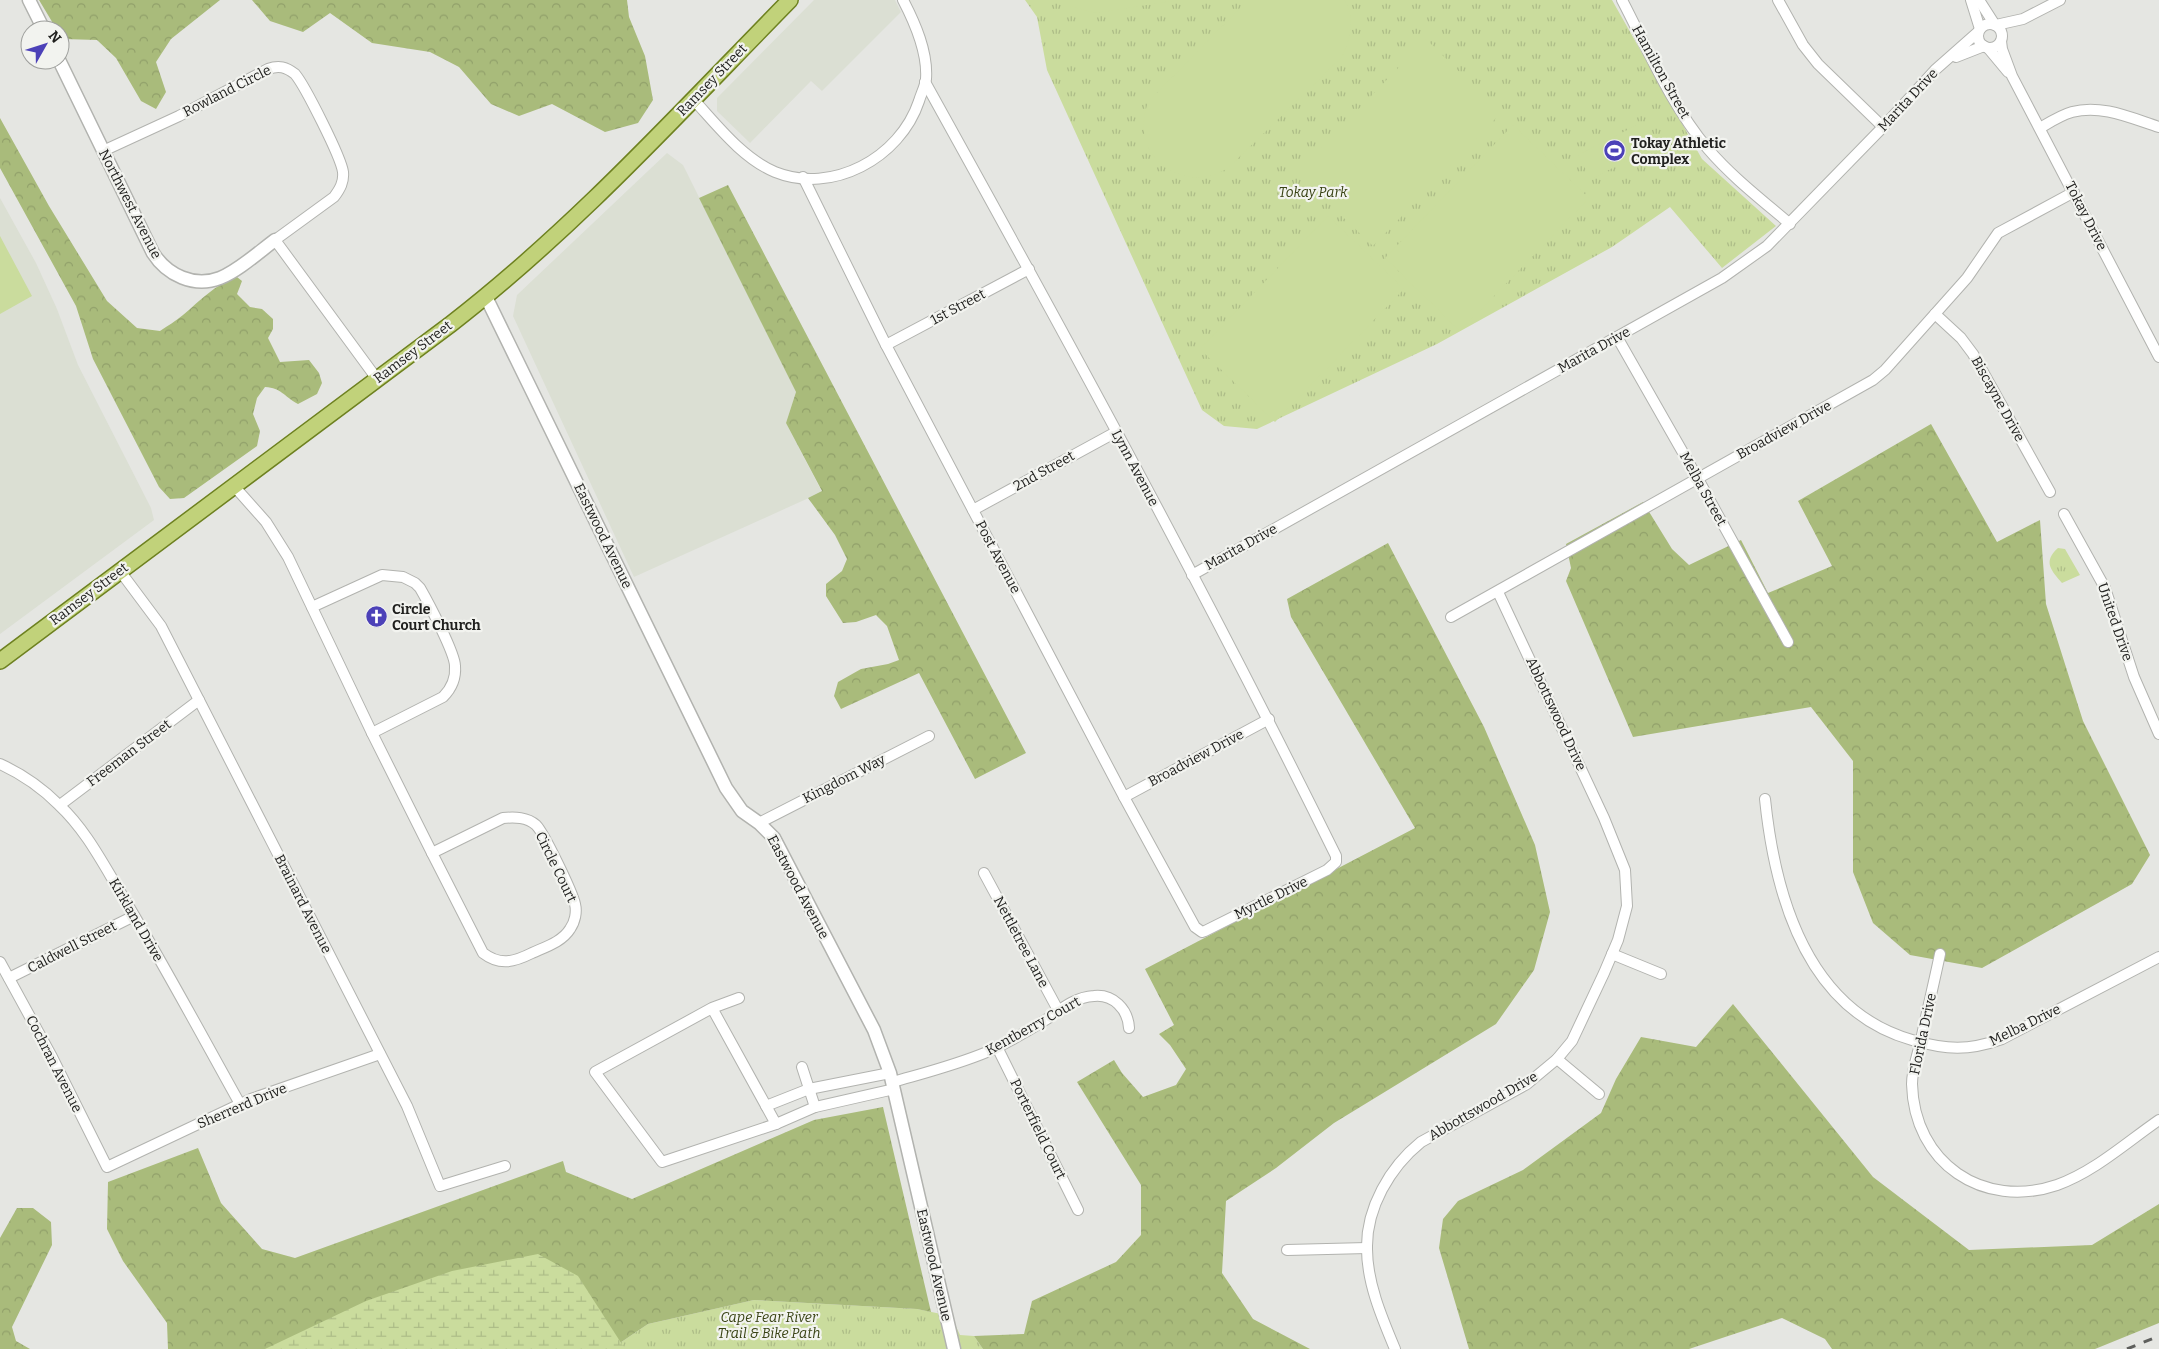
<svg xmlns="http://www.w3.org/2000/svg" width="2159" height="1349" viewBox="0 0 2159 1349" font-family="Bitter,serif">
<style>
.built{fill:#dbdfd3}
.grass{fill:url(#grass-tufts)}
.forest{fill:url(#forest-crowns)}
.wetland{fill:url(#wetland-marsh)}
.pitch{fill:#cadc9d}
.lines{fill:none;stroke-linecap:round;stroke-linejoin:round}
.minor-casing{stroke:#b2b3af;stroke-width:12}
.tertiary-casing{stroke:#b2b3af;stroke-width:15}
.primary-casing{stroke:#6e8120;stroke-width:18}
.minor{stroke:#fff;stroke-width:10}
.tertiary{stroke:#fff;stroke-width:12}
.primary{stroke:#c1d27a;stroke-width:15}
.rail{stroke:#5e5f5c;stroke-width:3;stroke-dasharray:9 9;stroke-linecap:butt}
.labels{text-anchor:middle;dominant-baseline:central;stroke-width:4.5;stroke-linejoin:round;paint-order:stroke}
.street-label{font-size:14px;fill:#21211f;stroke:#f2f3ef}
.poi-label{font-size:14px;font-weight:bold;fill:#21211f;stroke:#f2f3ef;text-anchor:start}
.park-label{font-size:14px;font-style:italic;fill:#394314;stroke:#f2f3ef}
</style>
<defs>
<pattern id="grass-tufts" width="24" height="20" patternUnits="userSpaceOnUse" patternTransform="scale(1.25)"><rect width="24" height="20" fill="#cadc9d"/><path d="M3 7l-1-3M5 7V3M7 7l1-3M15 17l-1-3M17 17v-4M19 17l1-3" fill="none" stroke="#adbc87"/></pattern>
<pattern id="forest-crowns" width="20" height="18" patternUnits="userSpaceOnUse" patternTransform="scale(1.25)"><rect width="20" height="18" fill="#a9bb7b"/><path d="M2 6a3 3 0 1 1 6 0M12 15a3 3 0 1 1 6 0" fill="none" stroke="#91a06a"/></pattern>
<pattern id="wetland-marsh" width="20" height="14" patternUnits="userSpaceOnUse" patternTransform="scale(1.25)"><rect width="20" height="14" fill="#cadc9d"/><path d="M1 5h8M5 5V1M11 12h8M15 12V8" fill="none" stroke="#adbc87"/></pattern>
</defs>
<rect width="100%" height="100%" fill="#e5e6e2"/>
<!-- built -->
<g class="built">
<path d="M814,0h81l6,12 -79,79 -11,-10 -61,62 -33,-32v-13z"/>
<path d="M667,153l16,12 113,227 -10,31 36,69 -188,85 -121,-261 4,-21z"/>
<path d="M0,198l36,65 21,46 21,56 73,143 3,12 -154,114z"/>
</g>
<!-- grass -->
<g class="grass">
<path d="M1025,0h587l90,159 74,67 -54,42 -52,-61 -58,40 -175,97 -180,85 -33,-3 -22,-16 -155,-340 -10,-53z"/>
<path d="M2058,548l7,1 15,26 -18,8c-10,-12 -20,-21 -4,-35z"/>
<path d="M754,1300l163,9 34,7 9,19 14,1 9,13h-372l37,-25z"/>
</g>
<!-- forest -->
<g class="forest">
<path d="M39,0h181l-49,39 -15,23 10,30 -10,17 -15,-8 -25,-43 -19,-18 -34,-1 -3,-9h-3z"/>
<path d="M252,0h375l2,17 16,39 8,44 -15,23 -33,9 -53,-28 -33,12 -28,-12 -32,-37 -29,-15 -58,-9 -42,-30 -27,19 -33,-11z"/>
<path d="M0,118l49,88 58,95 30,27 23,3c7,-5 16,-10 23,-16 18,-15 31,-30 54,-38l5,4 -5,13 13,13 12,2 11,10v10l-5,9 12,24 29,-2 10,13 3,10 -5,11 -19,10c-15,-8 -16,-16 -33,-17l-8,11 -4,16 7,17 -3,15 -73,52 -14,1 -11,-12 -66,-128 -17,-53 -76,-138z"/>
<path d="M728,185l298,568 -51,26 -56,-106 -78,36 -7,-13 4,-14 23,-13 27,-5 11,-4 -12,-34 -11,-11 -20,7 -13,1 -17,-27v-12l16,-13 5,-12 -12,-24 -27,-37 14,-7 -36,-68 10,-31 -97,-194z"/>
<path d="M1931,424l66,118 43,-22 6,84 37,117 67,134 -18,29 -150,84 -72,-13 -37,-32 -20,-51v-111l-42,-54 -178,30 -67,-156 5,-13 -5,-24 77,-42 29,47 17,16 52,-25 27,53 64,-27 -34,-65z"/>
<path d="M1388,543l96,184 51,118 15,67 -16,58 -38,54 -162,99 -58,45 -50,33 -4,72 31,46 57,30h-327l-9,-13 50,-2 8,-33 84,-39 25,-27v-50l-64,-103 37,-22 8,13 21,24 33,-12 10,-16 -16,-24 -11,-11 15,-9 -29,-56 270,-141 -124,-211 -4,-18z"/>
<path d="M1733,1004l140,173 96,73 123,-5 67,-41v119l-64,26h-263l-7,-10 -43,-21 -93,31h-220l-30,-101 4,-29 15,-18 65,-31 78,-57 15,-34 25,-42 55,10z"/>
<path d="M883,1107l48,205 -14,-3 -163,-9 -106,24 -37,25h-443l-1,-26 -44,-62 -16,-32 1,-47 90,-34 23,55 41,46 33,9 268,-97 3,11 66,27 182,-79z"/>
<path d="M17,1208h16l18,14 1,23 -40,82 4,14 14,8h-30v-111z"/>
</g>
<!-- wetland -->
<path class="wetland" d="M538,1254l40,22 47,73h-360l101,-48 86,-30z"/>
<!-- pitch -->
<g class="pitch">
<path d="M1062,0h116l-82,13 -27,-7z"/>
<path d="M1248,0h96c12,18 6,39 -2,57l-115,112c-5,2 -11,6 -17,7 -30,7 -63,-13 -66,-44 -1,-11 1,-20 4,-30z"/>
<path d="M1426,39l75,74 -128,133 -76,-73z"/>
<path d="M1639,124l13,24 -61,31 -13,-24z"/>
<path d="M1513,125l76,73 -129,133 -75,-73z"/>
<path d="M1328,216l76,73 -129,133 -75,-73z"/>
<path d="M0,236l32,60 -32,18z"/>
</g>
<g class="lines">
<defs>
<g id="minor">
<path d="M1622,0c26,50 49,105 86,149 24,28 54,51 82,75"/>
<path d="M1778,0l25,45 15,19 65,63"/>
<path d="M1971,0l9,29"/>
<path d="M1979,0l16,25"/>
<circle cx="1990" cy="36" r="12"/>
<path d="M1996,25l27,-6 37,-19"/>
<path d="M2001,41l1,8 10,27 147,281"/>
<path d="M1988,48l20,24"/>
<path d="M1956,57l28,-11"/>
<path d="M693,99c24,26 49,59 82,73 57,23 125,-14 144,-71 2,-7 6,-14 7,-22 2,-27 -11,-56 -23,-79"/>
<path d="M2040,128c10,-6 21,-13 32,-16 29,-8 59,6 87,15"/>
<path d="M103,151l76,-35 89,-47c11,-4 18,-2 27,5 10,12 46,83 48,98 1,10 -3,17 -9,25l-59,43 102,139"/>
<path d="M803,177l83,168 238,452 71,130 7,5 3,-1 122,-61 9,-8v-6c-129,-262 -269,-518 -411,-774"/>
<path d="M1935,314l26,24 12,16 77,138"/>
<path d="M1617,337l81,142 90,163"/>
<path d="M886,345l143,-76"/>
<path d="M234,486l32,36 22,35 84,176 60,120"/>
<path d="M973,510l143,-78"/>
<path d="M2064,514l41,74 29,89 25,57"/>
<path d="M120,571l41,55 246,480 33,80 65,-20"/>
<path d="M1192,575l530,-297 45,-32 116,-119 52,-57 43,-38"/>
<path d="M312,607l70,-32 21,2 12,6 5,5c8,14 35,65 35,78 1,12 -4,23 -12,31l-71,36"/>
<path d="M1451,617l422,-237 12,-10 82,-92 31,-45 76,-41"/>
<path d="M0,764c22,10 42,24 59,41 27,25 44,59 63,90 41,68 79,139 118,209"/>
<path d="M1124,797l145,-78"/>
<path d="M1765,799c10,97 42,211 147,241 35,10 56,11 90,-1l157,-82"/>
<path d="M60,805l139,-105"/>
<path d="M503,818c12,-1 24,-1 33,7 8,8 36,66 39,79 2,8 0,18 -5,25 -8,13 -25,18 -38,24 -18,9 -32,13 -49,0l-51,-100z"/>
<path d="M759,823l170,-87"/>
<path d="M984,873l74,137"/>
<path d="M1612,954l49,20"/>
<path d="M1940,954c-6,29 -13,57 -19,86 -3,14 -9,29 -9,44 2,79 71,126 145,101 37,-13 70,-43 102,-65"/>
<path d="M0,962l52,95 55,110 144,-68 129,-45"/>
<path d="M9,978l125,-62"/>
<path d="M712,1008l64,116 -114,38 -67,-90 117,-64 27,-10"/>
<path d="M997,1047l81,163"/>
<path d="M1557,1059l42,35"/>
<path d="M802,1067l13,40"/>
<path d="M893,1082c31,-9 63,-17 94,-30 20,-9 41,-21 60,-33 14,-10 28,-22 47,-23 19,-2 34,13 35,32"/>
<path d="M766,1106l43,-17 81,-16"/>
<path d="M776,1124l39,-17 79,-18"/>
<path d="M1287,1250l80,-2"/>
<path d="M1395,1349c-13,-31 -28,-66 -28,-100 -1,-41 23,-82 54,-107l106,-58 30,-25 15,-18 32,-68 14,-33 9,-34 -2,-36 -21,-52 -106,-226"/>
</g>
<g id="tertiary">
<path d="M29,0l15,30"/>
<path d="M59,60l94,193c14,22 41,35 67,25 18,-7 39,-26 55,-38"/>
<path d="M486,297l240,491 16,23 17,12 15,15 100,192 16,43 64,276"/>
</g>
<path id="primary" d="M0,661l451,-337c124,-96 229,-212 339,-324"/>
</defs>
<!-- minor casing -->
<use href="#minor" class="minor-casing"/>
<!-- tertiary casing -->
<use href="#tertiary" class="tertiary-casing"/>
<!-- primary casing -->
<use href="#primary" class="primary-casing"/>
<!-- minor -->
<use href="#minor" class="minor"/>
<!-- tertiary -->
<use href="#tertiary" class="tertiary"/>
<!-- primary -->
<use href="#primary" class="primary"/>
<!-- rail -->
<path class="rail" d="M2127,1349l32,-13"/>
</g>
<!-- icons -->
<defs>
<symbol id="stadium-disc" viewBox="-11 -11 22 22"><circle r="9.5" fill="#4c41b8" stroke="#f2f3ef"/><path d="M0-5a6.5 5 0 1 0 0 10a6.5 5 0 1 0 0-10ZM-3.5-1.8h7v3.6h-7Z" fill="#fff"/></symbol>
<symbol id="church-disc" viewBox="-11 -11 22 22"><circle r="9.5" fill="#4c41b8" stroke="#f2f3ef"/><path d="M-1.2-6h2.4v3.5h3.3v2.4h-3.3V6h-2.4V-.1h-3.3v-2.4h3.3Z" fill="#fff"/></symbol>
</defs>
<g fill-rule="evenodd">
<use href="#stadium-disc" x="1602" y="138" width="25" height="25"/>
<use href="#church-disc" x="364" y="604" width="25" height="25"/>
</g>
<g class="labels">
<!-- street labels -->
<g class="street-label">
<text transform="translate(1661 72) rotate(61)">Hamilton Street</text>
<text transform="translate(712 80) rotate(-46)">Ramsey Street</text>
<text transform="translate(227 91) rotate(-27)">Rowland Circle</text>
<text transform="translate(1908 100) rotate(-47)">Marita Drive</text>
<text transform="translate(130 204) rotate(63)">Northwest Avenue</text>
<text transform="translate(2086 216) rotate(63)">Tokay Drive</text>
<text transform="translate(958 307) rotate(-28)">1st Street</text>
<text transform="translate(1594 350) rotate(-29)">Marita Drive</text>
<text transform="translate(413 352) rotate(-37)">Ramsey Street</text>
<text transform="translate(1998 399) rotate(61)">Biscayne Drive</text>
<text transform="translate(1784 430) rotate(-29)">Broadview Drive</text>
<text transform="translate(1135 468) rotate(62)">Lynn Avenue</text>
<text transform="translate(1044 471) rotate(-29)">2nd Street</text>
<text transform="translate(1703 489) rotate(61)">Melba Street</text>
<text transform="translate(603 536) rotate(64)">Eastwood Avenue</text>
<text transform="translate(1241 547) rotate(-29)">Marita Drive</text>
<text transform="translate(998 557) rotate(62)">Post Avenue</text>
<text transform="translate(89 594) rotate(-37)">Ramsey Street</text>
<text transform="translate(2115 622) rotate(71)">United Drive</text>
<text transform="translate(1556 714) rotate(65)">Abbottswood Drive</text>
<text transform="translate(129 753) rotate(-37)">Freeman Street</text>
<text transform="translate(1196 758) rotate(-28)">Broadview Drive</text>
<text transform="translate(844 779) rotate(-27)">Kingdom Way</text>
<text transform="translate(556 867) rotate(64)">Circle Court</text>
<text transform="translate(798 887) rotate(62)">Eastwood Avenue</text>
<text transform="translate(1271 898) rotate(-26)">Myrtle Drive</text>
<text transform="translate(303 904) rotate(63)">Brainard Avenue</text>
<text transform="translate(136 920) rotate(60)">Kirkland Drive</text>
<text transform="translate(1021 942) rotate(62)">Nettletree Lane</text>
<text transform="translate(72 947) rotate(-27)">Caldwell Street</text>
<text transform="translate(2025 1025) rotate(-26)">Melba Drive</text>
<text transform="translate(1033 1026) rotate(-29)">Kentberry Court</text>
<text transform="translate(1923 1034) rotate(-78)">Florida Drive</text>
<text transform="translate(54 1064) rotate(63)">Cochran Avenue</text>
<text transform="translate(242 1106) rotate(-23)">Sherrerd Drive</text>
<text transform="translate(1483 1106) rotate(-30)">Abbottswood Drive</text>
<text transform="translate(1038 1129) rotate(64)">Porterfield Court</text>
<text transform="translate(934 1265) rotate(77)">Eastwood Avenue</text>
</g>
<!-- poi labels -->
<g class="poi-label">
<text x="1631" y="143">Tokay Athletic<tspan x="1631" dy="16">Complex</tspan></text>
<text x="392" y="609">Circle<tspan x="392" dy="16">Court Church</tspan></text>
</g>
<!-- park labels -->
<g class="park-label">
<text x="1313" y="192">Tokay Park</text>
<text x="769" y="1317">Cape Fear River<tspan x="769" dy="16">Trail &amp; Bike Path</tspan></text>
</g>
</g>
<!-- north arrow -->
<g transform="translate(45 45) rotate(51)"><circle r="24" fill="#f2f3ef" stroke="#9e9f9c"/>
<path d="M0-4L9 19L0 12L-9 19Z" fill="#4c41b8"/>
<text y="-8" font-size="14" font-weight="bold" text-anchor="middle" fill="#21211f">N</text>
</g>
</svg>
